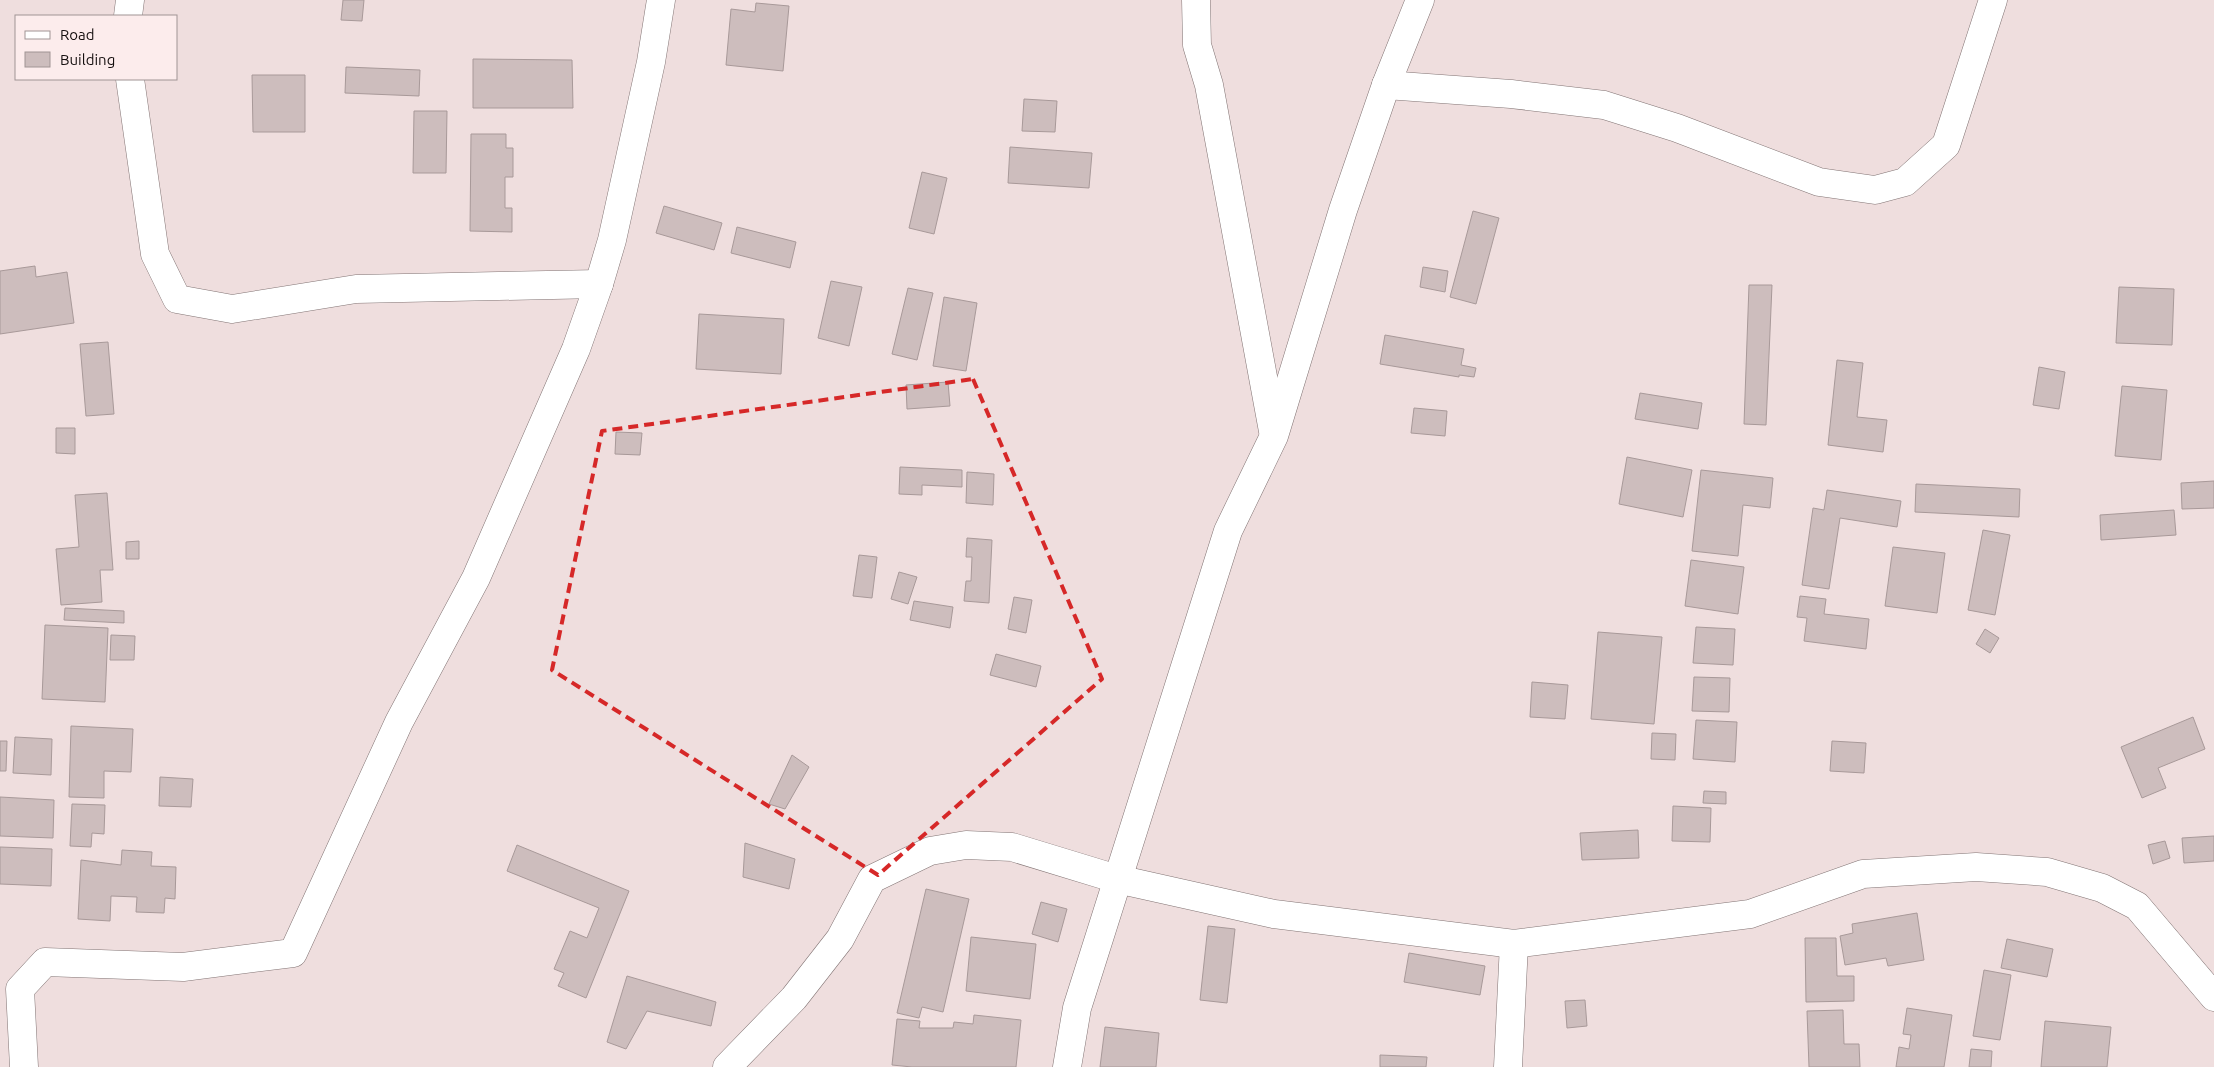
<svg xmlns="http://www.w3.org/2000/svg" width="2214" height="1067" viewBox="0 0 2214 1067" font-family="Ubuntu,sans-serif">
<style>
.building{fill:#cdbdbd;stroke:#a89999}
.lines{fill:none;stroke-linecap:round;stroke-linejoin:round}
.street-casing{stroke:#827474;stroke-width:29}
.street{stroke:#fff;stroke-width:28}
.marked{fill:none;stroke:#d62828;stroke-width:4;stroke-dasharray:10 6;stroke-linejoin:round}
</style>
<rect width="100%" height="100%" fill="#efdede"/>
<!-- building -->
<g class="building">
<path d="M343,0h21l-2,21 -21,-1z"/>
<path d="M756,3l33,3 -6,65 -57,-6 5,-56 24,3z"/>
<path d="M473,59l99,1 1,48h-100z"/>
<path d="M346,67l74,3 -1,26 -74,-3z"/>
<path d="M252,75h53v57h-52z"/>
<path d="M1024,99l33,2 -2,31 -33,-1z"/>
<path d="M414,111h33l-1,62h-33z"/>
<path d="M471,134h35v14h7v29h-8v31h7v24l-42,-1z"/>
<path d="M1010,147l82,6 -3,35 -81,-5z"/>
<path d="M922,172l25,6 -13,56 -25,-6z"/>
<path d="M664,206l58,17 -8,27 -58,-17z"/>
<path d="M1473,211l26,7 -23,86 -26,-7z"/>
<path d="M737,227l59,15 -6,26 -59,-15z"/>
<path d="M35,266l1,11 31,-5 7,51 -74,11v-63z"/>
<path d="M1423,267l25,4 -3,21 -25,-5z"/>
<path d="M831,281l31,6 -13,59 -31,-8z"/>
<path d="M1749,285h23l-6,140 -22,-1z"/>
<path d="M2119,287l55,2 -2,56 -56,-2z"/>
<path d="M908,288l25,5 -16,67 -25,-6z"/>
<path d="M944,297l33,6 -11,68 -33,-5z"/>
<path d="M699,314l85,5 -3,55 -85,-5z"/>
<path d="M1385,335l79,14 -3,16 15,3 -2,9 -15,-2v2l-79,-13z"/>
<path d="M108,342l6,72 -28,2 -6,-72z"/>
<path d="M1837,360l26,3 -6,54 30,3 -4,32 -55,-7z"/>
<path d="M2039,367l26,5 -6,37 -26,-4z"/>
<path d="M948,382l2,24 -43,3 -1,-24z"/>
<path d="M2122,386l45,4 -6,70 -46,-4z"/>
<path d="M1640,393l62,10 -4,26 -63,-10z"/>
<path d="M1414,408l33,3 -2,25 -34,-3z"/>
<path d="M56,428h19v26l-19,-1z"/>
<path d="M616,432l26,1 -2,22 -25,-1z"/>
<path d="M1627,457l65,13 -9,47 -64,-13z"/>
<path d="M900,467l62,3v17l-40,-2v10l-23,-1z"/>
<path d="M1701,470l72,8 -3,30 -27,-3 -5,51 -46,-5z"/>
<path d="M967,472l27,2 -1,31 -27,-2z"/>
<path d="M2214,481v27l-32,1 -1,-26z"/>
<path d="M1916,484l104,5 -1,28 -104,-5z"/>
<path d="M1827,490l74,11 -4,26 -57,-9 -11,71 -27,-4 11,-77 11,2z"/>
<path d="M107,493l6,77h-13l2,32 -41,3 -5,-56 23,-2 -4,-52z"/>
<path d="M2174,510l2,25 -75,5 -1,-25z"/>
<path d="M1983,530l27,5 -15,80 -27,-5z"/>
<path d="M967,538l25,2 -3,63 -25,-2 2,-20h5l1,-24h-6z"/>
<path d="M139,541v18h-13v-17z"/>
<path d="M1893,547l52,6 -8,60 -52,-7z"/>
<path d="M859,555l18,2 -5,41 -19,-2z"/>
<path d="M1691,560l53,7 -6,47 -53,-8z"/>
<path d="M899,572l18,5 -9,27 -17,-5z"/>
<path d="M1800,596l26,3 -2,15 45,5 -3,30 -62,-8 3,-23 -10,-1z"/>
<path d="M1014,597l18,3 -6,33 -18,-4z"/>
<path d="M914,601l39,6 -3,21 -40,-8z"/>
<path d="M65,608l59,3v12l-60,-3z"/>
<path d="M45,625l63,3 -3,74 -63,-3z"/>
<path d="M1696,627l39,2 -2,36 -40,-2z"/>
<path d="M1985,629l14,9 -9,15 -14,-9z"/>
<path d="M1598,632l64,5 -8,87 -63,-5z"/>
<path d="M111,635l24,1 -1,24h-24z"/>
<path d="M996,654l45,12 -5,21 -46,-12z"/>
<path d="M1694,677l36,1 -1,34 -37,-1z"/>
<path d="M1532,682l36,3 -3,34 -35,-2z"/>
<path d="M2193,717l12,32 -47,19 8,20 -24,10 -21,-51z"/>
<path d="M1696,720l41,2 -2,40 -42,-3z"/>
<path d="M71,726l62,3 -2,43 -27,-1v27l-35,-1z"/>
<path d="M1652,733l24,1 -1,26 -24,-1z"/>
<path d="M15,737l37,2 -1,36 -38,-2z"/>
<path d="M0,741h7l-1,30h-6z"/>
<path d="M1832,741l34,2 -2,30 -34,-2z"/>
<path d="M792,755l17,12 -24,42 -16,-5z"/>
<path d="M160,777l33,2 -2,28 -32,-1z"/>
<path d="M1704,791l22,1v12l-23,-1z"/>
<path d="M0,797l54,3 -1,38 -53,-2z"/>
<path d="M72,804l33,1 -1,29 -12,-1 -1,14 -21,-1z"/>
<path d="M1673,806l38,2 -1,34 -38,-1z"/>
<path d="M1638,830l1,28 -57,2 -2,-27z"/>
<path d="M2214,836v25l-30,2 -2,-25z"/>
<path d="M2165,841l5,17 -17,6 -5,-19z"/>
<path d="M745,843l50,16 -6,30 -46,-12z"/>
<path d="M517,845l112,46 -43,107 -28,-12 6,-13 -10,-4 16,-38 17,7 12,-30 -92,-37z"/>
<path d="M0,847l52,2 -1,37 -51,-2z"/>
<path d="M122,850l30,2 -1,14 25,1 -1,32 -10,-1 -1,15 -28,-1 1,-15 -26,-1 -1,25 -32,-2 3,-59 40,5z"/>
<path d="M926,889l43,10 -26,113 -21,-5 -3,11 -22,-5z"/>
<path d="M1041,902l26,7 -9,33 -26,-8z"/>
<path d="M1917,913l7,47 -36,6 -2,-8 -41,7 -5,-29 13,-3 -1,-9z"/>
<path d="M1208,926l27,3 -8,74 -27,-3z"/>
<path d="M971,937l65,7 -6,55 -64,-8z"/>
<path d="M1805,938h31l1,38h17v25l-48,1z"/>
<path d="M2007,939l46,10 -6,28 -46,-9z"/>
<path d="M1409,953l76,13 -5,29 -76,-13z"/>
<path d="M1984,970l27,5 -11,65 -27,-4z"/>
<path d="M627,976l89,26 -5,24 -64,-15 -21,38 -19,-7z"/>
<path d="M1585,1000l2,26 -20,2 -2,-27z"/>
<path d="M1907,1008l45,7 -8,52h-48l3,-20 10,2 2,-14 -8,-1z"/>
<path d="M1843,1010l1,34h15l1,23h-51l-2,-56z"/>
<path d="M974,1015l47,5 -5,47h-104l-20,-2 5,-46 23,2 -1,7h34l1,-6 19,2z"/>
<path d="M2045,1021l66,6 -4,40h-66z"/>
<path d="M1105,1027l54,6 -3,34h-56z"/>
<path d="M1971,1049l21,2 -1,16h-22z"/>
<path d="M1380,1055l47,2 -1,10h-46z"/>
</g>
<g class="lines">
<defs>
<g id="street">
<path d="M1196,0l1,45 12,40 64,346"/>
<path d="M128,16l2,-16"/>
<path d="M130,79l25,175 22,45 55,10 124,-20 243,-5"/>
<path d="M1386,85l125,9 93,11 73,23 142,54 56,8 30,-8 41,-37 47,-145"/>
<path d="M24,1067l-4,-78 25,-27 138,5 110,-14 106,-231 77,-144 100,-229 23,-65 13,-44 39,-178 10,-62"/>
<path d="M727,1067l67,-69 46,-59 32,-60 58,-28 36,-6 46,2 105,32 157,35 240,30 236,-30 113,-40 113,-7 71,5 55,16 35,18 77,91"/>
<path d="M1067,1067l10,-59 151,-477 46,-95 69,-226 43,-125 34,-85"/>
<path d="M1508,1067l6,-123"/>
</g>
</defs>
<!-- street casing -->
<use href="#street" class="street-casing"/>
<!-- street -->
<use href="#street" class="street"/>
</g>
<!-- marked area -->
<path class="marked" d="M973,379l129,300 -224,196 -326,-205 50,-239z"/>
<!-- legend -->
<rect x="15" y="15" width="162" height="65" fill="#fcecec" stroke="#a09494"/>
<rect x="25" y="31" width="25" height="8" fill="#ffffff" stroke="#a09494"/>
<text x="60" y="40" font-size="15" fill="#150f0f">Road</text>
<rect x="25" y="52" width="25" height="15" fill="#cdbdbd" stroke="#a09494"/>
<text x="60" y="65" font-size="15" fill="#150f0f">Building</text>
</svg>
